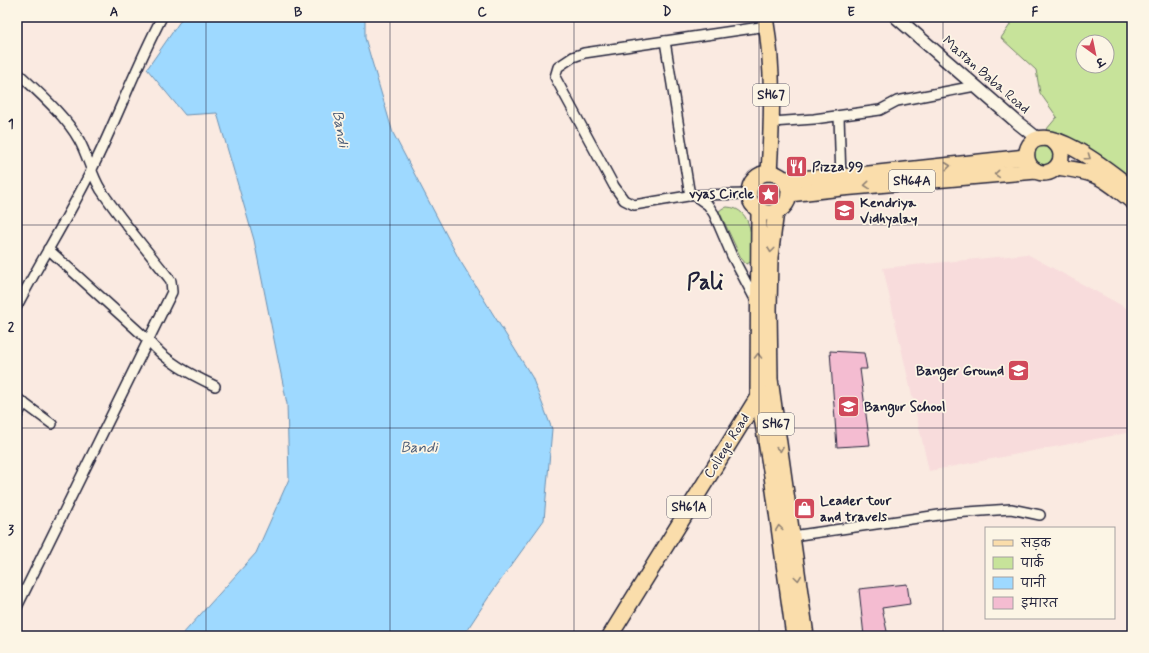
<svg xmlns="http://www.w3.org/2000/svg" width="1149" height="653" viewBox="0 0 1149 653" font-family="Mynerve,'Playpen Sans Deva',sans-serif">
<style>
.built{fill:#f8dcdc}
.green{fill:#c7e39a;stroke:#74826a;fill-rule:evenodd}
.water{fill:#9ed9ff;stroke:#6c90b1}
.building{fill:#f4bcd1;stroke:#22223b}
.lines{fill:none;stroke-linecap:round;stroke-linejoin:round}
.minor-casing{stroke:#22223b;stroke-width:12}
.tertiary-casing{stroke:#22223b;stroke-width:15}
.primary-casing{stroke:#22223b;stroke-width:18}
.minor{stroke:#fcf5e5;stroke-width:9}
.tertiary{stroke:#fcf5e5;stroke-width:12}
.primary{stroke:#faddab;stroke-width:15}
.oneway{stroke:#8e8073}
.grid{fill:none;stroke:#22223b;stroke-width:1;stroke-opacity:0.55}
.labels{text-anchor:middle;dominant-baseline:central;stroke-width:3.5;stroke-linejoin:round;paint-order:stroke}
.shield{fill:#fcf5e5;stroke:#63616e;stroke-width:1}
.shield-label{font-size:13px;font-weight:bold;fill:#22223b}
.street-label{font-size:14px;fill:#22223b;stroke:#fcf5e5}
.poi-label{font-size:14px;font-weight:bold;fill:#22223b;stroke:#fcf5e5;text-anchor:start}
.water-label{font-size:15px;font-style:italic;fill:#475976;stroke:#fcf5e5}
.town-label{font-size:22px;font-weight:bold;fill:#22223b;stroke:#fcf5e5}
.neatline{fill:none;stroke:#22223b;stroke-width:1.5}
.grid-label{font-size:13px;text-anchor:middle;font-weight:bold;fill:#22223b}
</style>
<rect width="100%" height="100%" fill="#faeae1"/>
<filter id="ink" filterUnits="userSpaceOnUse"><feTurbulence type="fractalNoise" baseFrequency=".025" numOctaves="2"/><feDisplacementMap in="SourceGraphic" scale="8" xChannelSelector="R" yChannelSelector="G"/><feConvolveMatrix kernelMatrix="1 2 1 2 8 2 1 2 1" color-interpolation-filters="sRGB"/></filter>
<g filter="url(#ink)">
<!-- built -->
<path class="built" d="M1027,254l105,57v121l-203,39 -46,-203z"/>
<!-- green -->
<g class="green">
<path d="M1009,17h123v173l-86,-60 11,-13 -17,-24 -4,-23 -35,-32 9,-13zM1083,42h24v24h-24z"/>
<circle cx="1044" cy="155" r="10"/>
<circle cx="769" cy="194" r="11"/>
<path d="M727,207c27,1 24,35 27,54l-8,3 -5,-6 -22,-47 4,-3z"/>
</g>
<!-- water -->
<path class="water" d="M183,17h182v21l28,95 66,126 73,118 20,52 -8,91 -52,72 -29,44h-282l75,-83 33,-74 -2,-75 -33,-164 -37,-127 -32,2 -38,-46z"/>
<!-- building -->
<g class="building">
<path d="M830,351l34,2 3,16h-7l10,76 -33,2z"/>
<path d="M907,584l3,20 -28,4 6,28h-24l-5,-47z"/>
</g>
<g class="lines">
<defs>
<g id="minor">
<path d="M665,41l25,155"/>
<path d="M17,72c21,20 48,43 62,68 9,16 12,34 22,50 20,30 44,58 67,87l3,4 1,11 -155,315"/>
<path d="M839,116l2,64"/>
<path d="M772,122l42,-3 66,-9 17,-9 78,-15"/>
<path d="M750,194l-56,1 -60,10 -10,-5 -10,-14 -59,-109 3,-10 15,-10 11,-4 183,-27"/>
<path d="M694,195l14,10 6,9 18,42 24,45"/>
<path d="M48,249l100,91c18,22 42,34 67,46"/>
<path d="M17,306c24,-46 52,-90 75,-137 25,-50 44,-103 70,-152"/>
<path d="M17,398l35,26"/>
<path d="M17,416l7,-13"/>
<path d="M792,536l161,-23 58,-4 29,6"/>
</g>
<path id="tertiary" d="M896,17l122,106 20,16"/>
<g id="primary">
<path d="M765,17c9,51 7,104 4,156"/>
<path d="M1053,141c21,17 -4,43 -21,27 -5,-5 -6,-11 -5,-17 10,-40 90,26 105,38"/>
<path d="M1057,167c12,2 25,3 37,8 14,5 26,17 38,26"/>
<circle cx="769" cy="193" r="20"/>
<path d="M784,179l57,-2 185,-20"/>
<path d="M789,194l53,-6 194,-17"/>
<path d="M759,209l-1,186 14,81 22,160"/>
<path d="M776,211l-6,46 -1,52 1,70 36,257"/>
<path d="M610,636l151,-244"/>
</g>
</defs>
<!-- minor casing -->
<use href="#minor" class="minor-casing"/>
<!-- tertiary casing -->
<use href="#tertiary" class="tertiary-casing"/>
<!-- primary casing -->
<use href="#primary" class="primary-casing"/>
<!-- minor -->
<use href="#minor" class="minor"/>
<!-- tertiary -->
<use href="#tertiary" class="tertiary"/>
<!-- primary -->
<use href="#primary" class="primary"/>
</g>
<!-- one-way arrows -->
<defs><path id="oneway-chevron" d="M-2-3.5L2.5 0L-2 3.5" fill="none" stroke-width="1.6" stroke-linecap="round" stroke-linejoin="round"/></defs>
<g class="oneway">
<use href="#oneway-chevron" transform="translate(1088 157) rotate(35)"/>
<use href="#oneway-chevron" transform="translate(948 166) rotate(-6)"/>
<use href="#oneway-chevron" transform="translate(997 174) rotate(175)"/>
<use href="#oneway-chevron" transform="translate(867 185) rotate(175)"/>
<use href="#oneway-chevron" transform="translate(771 250) rotate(97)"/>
<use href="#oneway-chevron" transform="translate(758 356) rotate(-90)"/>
<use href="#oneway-chevron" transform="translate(780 449) rotate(81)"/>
<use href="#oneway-chevron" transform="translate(779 528) rotate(-98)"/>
<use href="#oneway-chevron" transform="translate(798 578) rotate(82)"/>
</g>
</g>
<!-- grid -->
<path class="grid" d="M206,17v619M390,17v619M574,17v619M759,17v619M943,17v619M17,225h1115M17,428h1115"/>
<!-- icons -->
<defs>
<symbol id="restaurant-square" viewBox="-11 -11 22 22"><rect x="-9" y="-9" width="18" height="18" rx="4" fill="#d1495b" stroke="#fcf5e5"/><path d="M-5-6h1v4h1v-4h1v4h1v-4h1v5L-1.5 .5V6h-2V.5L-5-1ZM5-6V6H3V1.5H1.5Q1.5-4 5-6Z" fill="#fff"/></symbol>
<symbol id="sight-square" viewBox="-11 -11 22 22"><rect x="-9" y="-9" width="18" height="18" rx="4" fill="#d1495b" stroke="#fcf5e5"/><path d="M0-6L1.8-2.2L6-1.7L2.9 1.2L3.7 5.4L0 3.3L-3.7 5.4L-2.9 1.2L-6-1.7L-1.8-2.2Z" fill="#fff"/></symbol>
<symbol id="school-square" viewBox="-11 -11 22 22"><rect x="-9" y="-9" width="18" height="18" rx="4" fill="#d1495b" stroke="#fcf5e5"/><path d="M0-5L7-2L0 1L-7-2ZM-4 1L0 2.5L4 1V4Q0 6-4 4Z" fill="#fff"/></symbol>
<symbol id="shop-square" viewBox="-11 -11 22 22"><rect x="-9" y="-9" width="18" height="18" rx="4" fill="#d1495b" stroke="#fcf5e5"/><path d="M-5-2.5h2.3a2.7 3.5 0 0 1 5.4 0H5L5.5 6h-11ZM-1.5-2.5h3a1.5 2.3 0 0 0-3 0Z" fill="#fff"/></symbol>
</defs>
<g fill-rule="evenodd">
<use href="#restaurant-square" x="784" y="154" width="25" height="25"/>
<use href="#sight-square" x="756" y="182" width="25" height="25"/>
<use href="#school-square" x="832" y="198" width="25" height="25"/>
<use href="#school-square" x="1006" y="358" width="25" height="25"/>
<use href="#school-square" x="836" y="394" width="25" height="25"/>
<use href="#shop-square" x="792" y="496" width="25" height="25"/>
</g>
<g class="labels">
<!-- shield labels -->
<g class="shield">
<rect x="753" y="84" width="36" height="22" rx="3"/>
<rect x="889" y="170" width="46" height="22" rx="3"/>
<rect x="758" y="413" width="36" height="22" rx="3"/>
<rect x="667" y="496" width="44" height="22" rx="3"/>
</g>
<g class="shield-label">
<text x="771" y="95">SH67</text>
<text x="912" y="181">SH64A</text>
<text x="776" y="424">SH67</text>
<text x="689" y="507">SH61A</text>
</g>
<!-- street labels -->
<g class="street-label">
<text transform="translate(986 75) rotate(41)">Mastan Baba Road</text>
<text transform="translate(727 446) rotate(-58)">College Road</text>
</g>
<!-- poi labels -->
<g class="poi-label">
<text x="812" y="167">Pizza 99</text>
<text x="754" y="194" text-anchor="end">vyas Circle</text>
<text x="860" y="203">Kendriya<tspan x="860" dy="16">Vidhyalay</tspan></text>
<text x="1004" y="371" text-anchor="end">Banger Ground</text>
<text x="864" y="407">Bangur School</text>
<text x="820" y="501">Leader tour<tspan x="820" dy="16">and travels</tspan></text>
</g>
<!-- water labels -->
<g class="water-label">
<text transform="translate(340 129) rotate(80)">Bandi</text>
<text x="419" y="448">Bandi</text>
</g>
<!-- town labels -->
<g class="town-label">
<text x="705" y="283">Pali</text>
</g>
</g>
<!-- margin -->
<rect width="1149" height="653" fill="none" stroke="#fcf5e5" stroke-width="44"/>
<!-- legend -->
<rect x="985" y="527" width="130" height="92" fill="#fcf5e5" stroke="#a5a1a1"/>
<rect x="993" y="540" width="20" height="6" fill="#faddab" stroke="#a5a1a1"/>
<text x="1021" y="547" font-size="12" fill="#22223b">सड़क</text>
<rect x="993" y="557" width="20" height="12" fill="#c7e39a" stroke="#a5a1a1"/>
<text x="1021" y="567" font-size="12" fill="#22223b">पार्क</text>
<rect x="993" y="577" width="20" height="12" fill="#9ed9ff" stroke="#a5a1a1"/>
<text x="1021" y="587" font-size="12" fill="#22223b">पानी</text>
<rect x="993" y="597" width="20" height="12" fill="#f4bcd1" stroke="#a5a1a1"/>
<text x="1021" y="607" font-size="12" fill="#22223b">इमारत</text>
<!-- north arrow -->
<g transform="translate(1095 54) rotate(147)"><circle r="19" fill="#fcf5e5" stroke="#a5a1a1"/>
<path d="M0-3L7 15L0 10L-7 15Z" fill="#d1495b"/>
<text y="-6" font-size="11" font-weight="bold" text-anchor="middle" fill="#22223b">उ</text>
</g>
<rect x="22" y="22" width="1105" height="609" class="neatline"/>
<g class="grid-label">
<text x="114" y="16">A</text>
<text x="298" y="16">B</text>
<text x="482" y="16">C</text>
<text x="667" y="16">D</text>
<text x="851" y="16">E</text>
<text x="1035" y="16">F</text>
<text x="11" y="128">1</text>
<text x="11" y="331">2</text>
<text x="11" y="534">3</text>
</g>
</svg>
